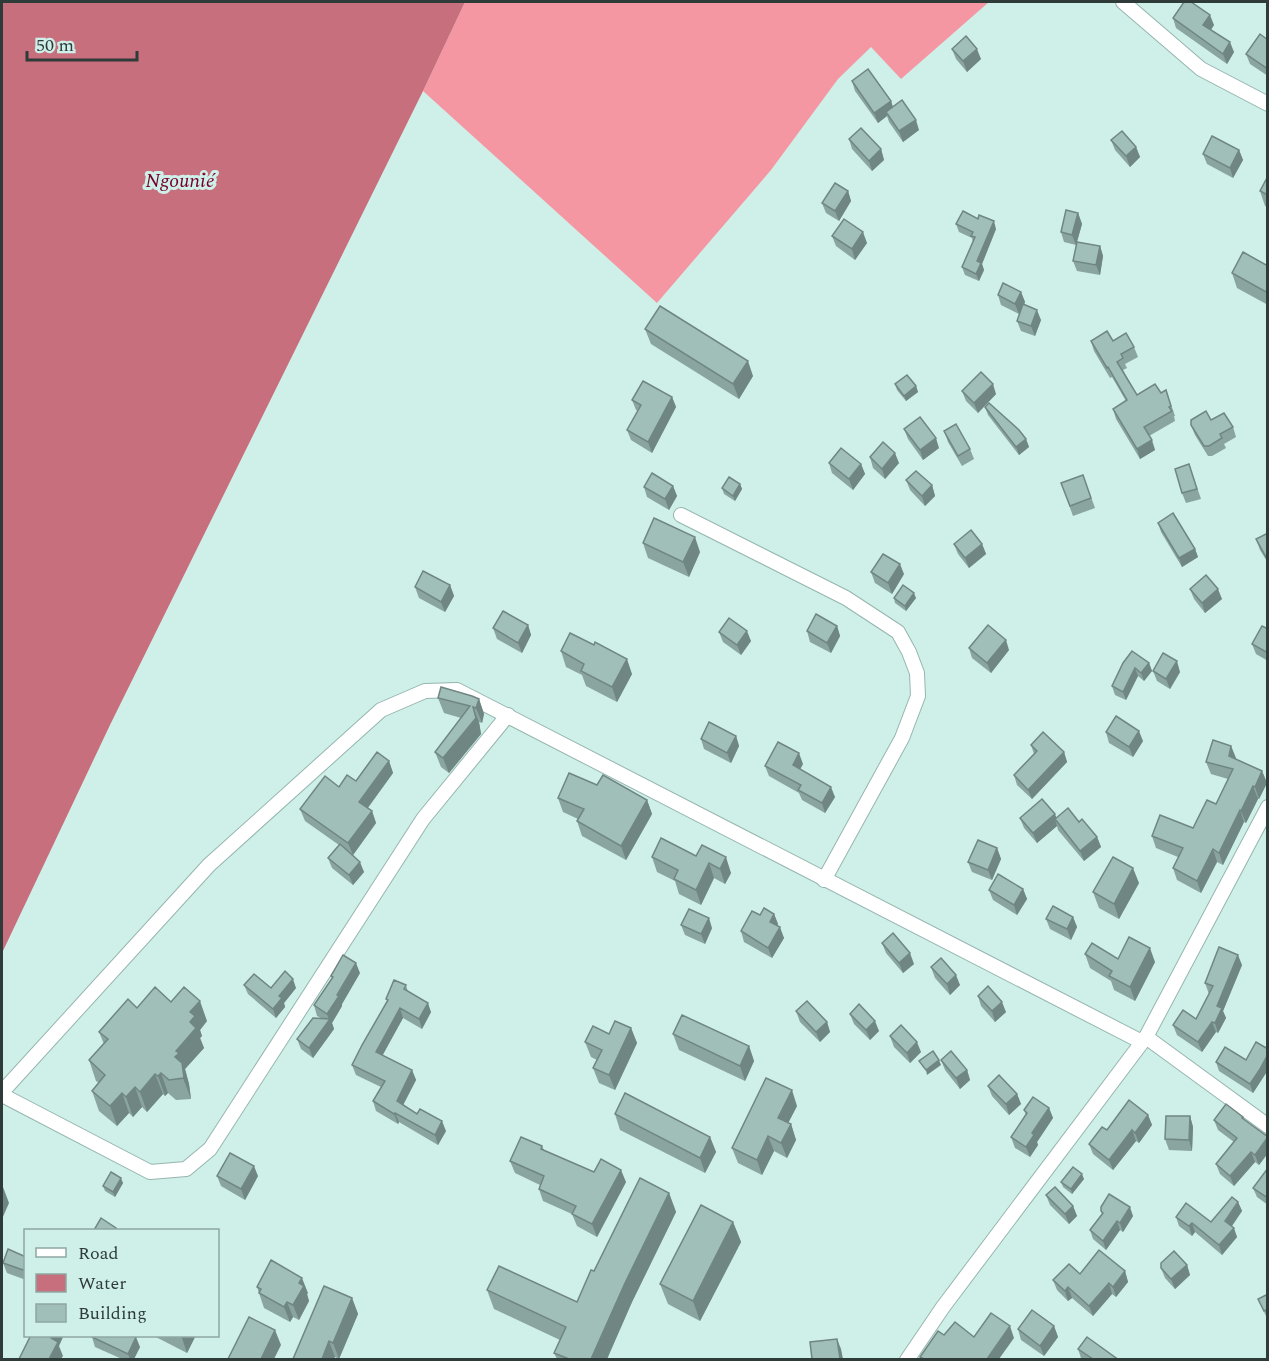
<svg xmlns="http://www.w3.org/2000/svg" width="1269" height="1361" viewBox="0 0 1269 1361" font-family="Spectral,serif">
<style>
.forest{fill:#f497a3}
.water{fill:#c76f7c}
.lines{fill:none;stroke-linecap:round;stroke-linejoin:round}
.minor-casing{stroke:#96b5af;stroke-width:16}
.minor{stroke:#fff;stroke-width:14}
.wall{fill:#8aa49f}
.shaded-wall{fill:#708682}
.building{fill:#a0bfb9;stroke:#708682;stroke-width:1.5}
.labels{text-anchor:middle;dominant-baseline:central;stroke-width:6;stroke-linejoin:round;paint-order:stroke}
.water-label{font-size:20px;font-style:italic;fill:#750129;stroke:#cfefe9}
</style>
<rect width="100%" height="100%" fill="#cfefe9"/>
<!-- forest -->
<path class="forest" d="M465,2h524l-88,77 -30,-32 -33,32 -67,91 -114,133 -234,-212z"/>
<!-- water -->
<path class="water" d="M2,2h463l-42,89 -313,634 -108,228z"/>
<g class="lines">
<defs>
<g id="minor">
<path d="M1123,2l78,67 67,35"/>
<path d="M681,515l165,83 52,34 11,20 8,21 1,23 -16,42 -78,142"/>
<path d="M1146,1037l122,89"/>
<path d="M2,1092l207,-227 172,-155 44,-19 32,-1 685,352"/>
<path d="M2,1095l148,77 36,-3 24,-20 213,-330 85,-104"/>
<path d="M907,1360l36,-53 203,-270 122,-230"/>
</g>
</defs>
<!-- minor casing -->
<use href="#minor" class="minor-casing"/>
<!-- minor -->
<use href="#minor" class="minor"/>
</g>
<!-- wall -->
<g class="wall">
<path d="M1173,18l41,7 -3,5 23,22 -7,12 -51,-36z"/>
<path d="M1268,40v36l-18,-12 -4,-10z"/>
<path d="M952,49l29,10 -14,13 -11,-13z"/>
<path d="M852,81l39,20 2,6 26,23 -16,12 -14,-20 -2,-6 -9,7 -23,-32z"/>
<path d="M849,139l32,10 3,11 -12,11 -20,-22z"/>
<path d="M1111,140l25,7 4,10 -10,10 -15,-17z"/>
<path d="M1239,150l4,10 -10,18 -26,-14 -4,-10z"/>
<path d="M1268,176v31l-3,-1 -5,-15z"/>
<path d="M848,191l3,10 -12,20 -13,-8 -4,-10z"/>
<path d="M1078,213l4,11 -5,18 23,4 3,10 -3,19 -23,-4 -4,-10 3,-16 -12,-3 -3,-10z"/>
<path d="M956,224l40,5 -14,35 2,6 -5,11 -14,-6 -3,-8 11,-25 -1,-4 -13,-6z"/>
<path d="M832,236l35,7 -12,17 -19,-14z"/>
<path d="M1268,262v43l-31,-17 -5,-15 34,-8z"/>
<path d="M1021,292l4,10 -1,3 17,15 -6,16 -14,-5 -4,-10 4,-11 -2,4 -18,-9 -3,-10z"/>
<path d="M645,329l108,47 -14,23 -88,-55z"/>
<path d="M1091,341h22l21,6 4,10 -13,7 2,4 -4,2 14,25 24,-2 5,-3 9,26h-1l1,5 -26,15 6,14 -15,9 -24,-40 -3,-10 13,-8 -14,-24 -2,1 -16,-27z"/>
<path d="M895,384l21,2 2,6 -12,9 -9,-11z"/>
<path d="M962,391l34,3 -18,19 -12,-12z"/>
<path d="M672,397l4,10 -24,46 -21,-13 -4,-10 11,-19 -2,-1 -4,-10z"/>
<path d="M985,407l41,32 3,8 -10,8 -31,-40z"/>
<path d="M1211,420l22,7 3,10 -12,7 2,4 -14,8h-4l-13,-21 -4,-10z"/>
<path d="M904,429l35,19 -16,12 -15,-21z"/>
<path d="M944,431l26,18 4,10 -12,7 -14,-24z"/>
<path d="M870,457l29,6 -14,16 -12,-11z"/>
<path d="M829,463l32,1 4,10 -12,16 -21,-17z"/>
<path d="M1189,464l12,35 -15,4 -4,-10z"/>
<path d="M1083,475l12,33 -22,8 -12,-33z"/>
<path d="M906,480l26,5 3,11 -10,10 -15,-16z"/>
<path d="M740,484l2,5 -7,12 -11,-7 -2,-6z"/>
<path d="M673,486l4,10 -8,14 -22,-13 -3,-10z"/>
<path d="M1158,523l37,26 3,8 -16,10 -21,-35z"/>
<path d="M1268,533v30l-8,-13 -4,-11z"/>
<path d="M643,543l57,9 -11,25 -41,-19z"/>
<path d="M954,544h28l4,10 -17,14 -11,-14z"/>
<path d="M871,572l33,2 -12,20 -17,-11z"/>
<path d="M450,585l4,11 -9,16 -26,-14 -4,-11z"/>
<path d="M1190,589l32,10 -17,14 -11,-14z"/>
<path d="M894,598h22l-10,13 -11,-8z"/>
<path d="M528,625l3,10 -9,18 -25,-14 -4,-11z"/>
<path d="M837,626l3,10 -9,17 -21,-11 -3,-11z"/>
<path d="M1268,629v32l-12,-7 -4,-10z"/>
<path d="M719,632l32,9 -10,14 -18,-13z"/>
<path d="M969,648l40,2 -18,23 -19,-15z"/>
<path d="M561,651l71,23 -15,28 -31,-16 -4,-11 -16,-8z"/>
<path d="M1123,663h26l3,8 -8,10 -6,-5 -12,24 -11,-5 -3,-9z"/>
<path d="M1153,671l27,1 -10,17 -13,-8z"/>
<path d="M438,698l41,1 5,15 -2,9 -3,-1 2,12 -32,39 -8,-6 -6,-15 26,-34 -17,-5z"/>
<path d="M1106,732l37,9 -10,16 -24,-14z"/>
<path d="M736,736l3,10 -8,17 -27,-14 -3,-10z"/>
<path d="M1031,745l33,7 3,10 -35,37 -15,-14 -3,-10 20,-21z"/>
<path d="M1231,746l5,13 26,12 5,12 -8,16h-1l-12,24 -2,-1 -21,43 -6,-3 -16,31 -24,-13 -4,-12 5,-11 -22,-9 -4,-12 41,-8 23,-24 12,-25 -17,-5 -5,-12z"/>
<path d="M389,761l4,12 -25,35 4,3 4,12 -23,32 11,17 -11,13 -21,-17 -4,-10 11,-13 -34,-24 -5,-12 39,-22 17,-6z"/>
<path d="M803,764l-3,5 35,28 -10,16 -23,-13 -3,-7 -30,-17 -4,-10z"/>
<path d="M597,785l50,15 5,14 -26,46 -44,-24 -5,-15 1,-2 -15,-7 -5,-14z"/>
<path d="M1020,818h37l22,4 18,15 4,10 -17,14 -26,-31 -1,-4 -20,17 -13,-15z"/>
<path d="M661,838l70,35 -6,11 -11,-6 -13,27 -22,-11 -4,-13 -18,-9 -5,-15z"/>
<path d="M997,848l4,11 -9,21 -20,-8 -4,-10z"/>
<path d="M1139,883l-20,36 -20,-11 -6,-16z"/>
<path d="M1023,889l4,10 -10,16 -24,-15 -4,-10z"/>
<path d="M774,914l4,10 -1,2 7,12 -12,20 -28,-16 -3,-11 19,-16z"/>
<path d="M1073,917l4,10 -6,13 -21,-11 -4,-10z"/>
<path d="M681,925l31,3 -7,16 -20,-9z"/>
<path d="M882,943l32,21 -11,9 -17,-20z"/>
<path d="M1085,954l33,5 37,3 -20,39 -21,-11 -3,-9 -21,-13z"/>
<path d="M1242,965l-19,46 3,7 -8,15 -2,-1 -14,20 -25,-17 -4,-10 23,-6 13,-25 -4,-11z"/>
<path d="M931,967l29,18 -10,10 -15,-17z"/>
<path d="M360,973l-18,31v2l-10,17 2,6 -21,29 -12,-9 -4,-10 24,-21 -4,-2 -3,-11 18,-27 -1,-2z"/>
<path d="M244,985l27,3h25l-12,15 1,4 -9,11 -28,-24z"/>
<path d="M406,985l2,7 23,20 -9,17 -19,-11 -21,37 30,15 4,10 -13,25 43,26 -8,14 -39,-23 -1,2 -22,-13 -3,-10 8,-14 -25,-12 -4,-10 35,-64 -1,-2z"/>
<path d="M978,996l28,16 -11,10 -14,-16z"/>
<path d="M171,1002l36,19 -7,9 2,6 -2,2 4,10 -19,21 4,15 2,15 -15,1 -8,-7 -3,3 -2,-2 -16,18 -5,-5 -9,10 -4,-4 -12,13 -18,-15 -7,-20 7,-8 -3,-2 -7,-21 15,-16 -5,-12 38,-24z"/>
<path d="M796,1011l31,11 3,10 -10,10 -20,-20z"/>
<path d="M850,1014l29,17 -9,9 -16,-16z"/>
<path d="M631,1028l6,15 -22,47 -16,-7 -6,-15 4,-8 -6,-3 -6,-15 24,-8z"/>
<path d="M673,1034l76,12 5,15 -9,20 -66,-31z"/>
<path d="M890,1036l31,16 -11,11 -16,-16z"/>
<path d="M1268,1049v21l-15,23 -34,-22 -3,-9 30,-2z"/>
<path d="M941,1060l26,10 3,10 -10,9 -15,-19z"/>
<path d="M988,1086l29,8 4,10 -12,11 -17,-19z"/>
<path d="M797,1106l-9,17 3,1 5,16 -9,18 -13,-7 -12,24 -24,-12 -6,-15z"/>
<path d="M1049,1108l4,10 -16,24 1,3 -8,12 -15,-9 -4,-11 15,-22 -2,-5z"/>
<path d="M615,1114l95,23 6,15 -11,21 -85,-43z"/>
<path d="M1148,1115l4,10 -13,18 -3,-2 -23,29 -20,-16 -4,-10 18,-14z"/>
<path d="M1190,1116l3,11 -1,24 -23,-1 -4,-11z"/>
<path d="M1243,1117l2,3 23,17v16l-9,12 -4,-3 -21,24 -14,-12 -4,-10 18,-22 -16,-12 -4,-10z"/>
<path d="M542,1146l2,4 50,22 32,10 -29,55 -20,-11 -5,-12 -29,-13 -4,-12 1,-4 -25,-12 -5,-12z"/>
<path d="M1268,1168v37l-11,-8 -4,-9z"/>
<path d="M217,1176h41l-13,24 -24,-14z"/>
<path d="M1084,1179l-12,15 -9,-7 -2,-5z"/>
<path d="M123,1183l-8,14 -10,-6 -2,-5z"/>
<path d="M669,1193l7,19 -44,90 -25,57h-50l-3,-6 6,-13 -66,-31 -7,-19 90,12 17,-31z"/>
<path d="M1046,1195l27,11 4,10 -8,8 -19,-19z"/>
<path d="M1238,1202l4,9 -10,15 5,11 -15,18 -27,-23 -3,4 -13,-10 -3,-9 35,5z"/>
<path d="M1101,1211l32,5 -10,16 -3,-2 -14,20 -13,-11 -3,-9 12,-16z"/>
<path d="M733,1222l8,20 -41,79 -32,-17 -8,-20z"/>
<path d="M26,1257v23l-19,-7 -4,-10z"/>
<path d="M1187,1265l3,10 -15,14 -10,-11 -4,-10z"/>
<path d="M1125,1271l3,11 -12,15 -4,-3 -19,22 -21,-18 -4,3 -11,-11 -4,-10 27,-6z"/>
<path d="M257,1287l51,6 -1,1 2,7 -10,19 -6,-3 -3,5 -26,-14z"/>
<path d="M1268,1294v22h-2l-8,-17z"/>
<path d="M352,1298l6,16 -19,45 -4,-2 -42,2z"/>
<path d="M1054,1326l4,11 -14,19 -23,-16 -3,-11z"/>
<path d="M152,1335h44l-9,18z"/>
<path d="M92,1337l48,10 -6,12h-12l-27,-12z"/>
<path d="M1078,1349l38,9v1h-32l-3,-1z"/>
</g>
<!-- shaded-wall -->
<g class="shaded-wall">
<path d="M1210,15l4,10 -7,10 -4,-10z"/>
<path d="M1230,42l4,10 -7,12 -4,-10z"/>
<path d="M977,49l4,10 -14,13 -4,-11z"/>
<path d="M891,101l3,10 -8,1 1,4 -9,7 -4,-10z"/>
<path d="M916,120l3,10 -16,12 -4,-11z"/>
<path d="M1136,147l4,10 -10,10 -4,-11z"/>
<path d="M881,149l3,11 -12,11 -3,-10z"/>
<path d="M1239,150l4,10 -10,18 -3,-10z"/>
<path d="M848,191l3,10 -12,20 -4,-10z"/>
<path d="M1078,213l4,11 -6,21 -4,-10z"/>
<path d="M994,221l2,8 -14,35 2,6 -5,11 -3,-7 1,-13z"/>
<path d="M863,232l4,11 -12,17 -3,-11z"/>
<path d="M1100,246l3,10 -3,19 -4,-10z"/>
<path d="M1021,292l4,10 -6,12 -4,-10z"/>
<path d="M1037,310l4,10 -6,16 -4,-10z"/>
<path d="M748,361l5,15 -14,23 -6,-15z"/>
<path d="M993,384l3,10 -18,19 -4,-10z"/>
<path d="M916,386l2,6 -12,9 -2,-5z"/>
<path d="M672,397l4,10 -24,46 -4,-11z"/>
<path d="M936,438l3,10 -16,12 -3,-10z"/>
<path d="M1026,439l3,8 -10,8 -3,-8z"/>
<path d="M1152,440l3,10 -15,9 -3,-10z"/>
<path d="M895,453l4,10 -14,16 -3,-10z"/>
<path d="M861,464l4,10 -12,16 -4,-11z"/>
<path d="M740,484l2,5 -7,12 -2,-5z"/>
<path d="M932,485l3,11 -10,10 -3,-10z"/>
<path d="M673,486l4,10 -8,14 -4,-11z"/>
<path d="M695,537l5,15 -11,25 -6,-15z"/>
<path d="M982,544l4,10 -17,14 -4,-10z"/>
<path d="M1195,549l3,8 -16,10 -3,-9z"/>
<path d="M900,564l4,10 -12,20 -4,-11z"/>
<path d="M450,585l4,11 -9,16 -4,-10z"/>
<path d="M1218,589l4,10 -17,14 -3,-10z"/>
<path d="M914,593l2,5 -10,13 -1,-5z"/>
<path d="M528,625l3,10 -9,18 -4,-10z"/>
<path d="M837,626l3,10 -9,17 -4,-10z"/>
<path d="M747,631l4,10 -10,14 -4,-10z"/>
<path d="M1006,640l3,10 -18,23 -4,-10z"/>
<path d="M627,659l5,15 -15,28 -5,-15z"/>
<path d="M1177,661l3,11 -10,17 -4,-10z"/>
<path d="M1149,663l3,8 -8,10 -3,-8z"/>
<path d="M1135,668l3,8 -12,24 -3,-8z"/>
<path d="M479,699l5,15 -2,9 -6,-15z"/>
<path d="M473,707l6,15 2,12 -32,39 -6,-15z"/>
<path d="M1139,731l4,10 -10,16 -4,-10z"/>
<path d="M736,736l3,10 -8,17 -4,-10z"/>
<path d="M1231,746l5,12 -3,10 -4,-12z"/>
<path d="M1064,752l3,10 -35,37 -4,-9z"/>
<path d="M799,753l4,11 -6,11 -4,-10z"/>
<path d="M389,761l4,12 -30,41 -4,-12z"/>
<path d="M1262,771l5,12 -8,16 -4,-12z"/>
<path d="M1253,786l5,13 -12,24 -5,-12z"/>
<path d="M831,787l4,10 -10,16 -3,-10z"/>
<path d="M647,800l5,14 -26,46 -5,-14z"/>
<path d="M1240,810l4,12 -21,43 -4,-12z"/>
<path d="M372,811l4,12 -23,32 -5,-12z"/>
<path d="M1055,814l4,10 -4,-5 2,7 -20,17 -4,-10z"/>
<path d="M1097,837l4,10 -17,14 -4,-10z"/>
<path d="M997,848l4,11 -9,21 -4,-10z"/>
<path d="M1213,849l4,13 -16,31 -4,-12z"/>
<path d="M726,857l5,16 -6,11 -5,-15z"/>
<path d="M360,862l4,10 -11,13 -4,-10z"/>
<path d="M709,863l5,15 -13,27 -5,-15z"/>
<path d="M1133,868l6,15 -20,36 -5,-15z"/>
<path d="M1023,889l4,10 -10,16 -3,-10z"/>
<path d="M774,914l4,10 -5,8 -3,-10z"/>
<path d="M1073,917l4,10 -6,13 -4,-11z"/>
<path d="M709,918l3,10 -7,16 -4,-10z"/>
<path d="M780,927l4,11 -12,20 -4,-10z"/>
<path d="M1150,948l5,14 -20,39 -5,-14z"/>
<path d="M910,953l4,11 -11,9 -4,-10z"/>
<path d="M1238,955l4,10 -19,46 3,7 -8,15 -3,-10 2,-17z"/>
<path d="M356,963l4,10 -18,31v2l-10,17 2,6 -21,29 -4,-10 20,-28 -2,-6z"/>
<path d="M956,975l4,10 -10,10 -3,-11z"/>
<path d="M293,979l3,9 -12,15 1,4 -9,11 -3,-9 6,-13z"/>
<path d="M200,1001l7,20 -7,9 2,6 -2,2 4,10 -19,21 4,15 2,15 -16,-42 1,-6 14,-29v-10z"/>
<path d="M1002,1002l4,10 -11,10 -3,-11z"/>
<path d="M428,1003l3,9 -9,17 -3,-10z"/>
<path d="M400,1008l3,10 -24,44 -3,-10z"/>
<path d="M875,1021l4,10 -9,9 -4,-10z"/>
<path d="M827,1022l3,10 -10,10 -4,-10z"/>
<path d="M1212,1022l4,10 -14,20 -4,-10z"/>
<path d="M631,1028l6,15 -22,47 -6,-15z"/>
<path d="M917,1042l4,10 -11,11 -3,-10z"/>
<path d="M749,1046l5,15 -9,20 -5,-15z"/>
<path d="M1268,1054v16l-15,23 -3,-9z"/>
<path d="M939,1060l2,5 -14,10 -1,-5z"/>
<path d="M412,1070l4,10 -16,31 -3,-10z"/>
<path d="M967,1070l3,10 -10,9 -4,-11z"/>
<path d="M161,1073l7,20 -3,3 -7,-20z"/>
<path d="M155,1074l8,20 -16,18 -7,-20z"/>
<path d="M135,1087l7,20 -9,10 -7,-20z"/>
<path d="M792,1090l5,16 -14,27 -5,-15z"/>
<path d="M122,1093l7,20 -12,13 -7,-20z"/>
<path d="M1017,1094l4,10 -12,11 -3,-11z"/>
<path d="M1049,1108l4,10 -16,24 1,3 -8,12 -4,-10 6,-14z"/>
<path d="M395,1113l4,9 -1,2 -4,-10z"/>
<path d="M1148,1115l4,10 -13,18 -4,-10z"/>
<path d="M1190,1116l3,11 -1,24 -3,-11z"/>
<path d="M442,1121l4,10 -8,14 -3,-10z"/>
<path d="M791,1124l5,16 -9,18 -6,-15z"/>
<path d="M1132,1130l4,11 -23,29 -4,-10z"/>
<path d="M768,1136l6,15 -12,24 -5,-15z"/>
<path d="M710,1137l6,15 -11,21 -5,-15z"/>
<path d="M1268,1138v15l-9,12 -4,-10z"/>
<path d="M1251,1152l4,10 -21,24 -4,-10z"/>
<path d="M254,1166l4,10 -13,24 -4,-11z"/>
<path d="M621,1170l5,12 -29,55 -5,-13z"/>
<path d="M1082,1174l2,5 -12,15 -1,-5z"/>
<path d="M121,1178l2,5 -8,14 -2,-5z"/>
<path d="M3,1187l6,16 -7,16v-28z"/>
<path d="M669,1193l7,19 -44,90 -25,57h-16l34,-76z"/>
<path d="M1238,1202l4,9 -13,19 -4,-9z"/>
<path d="M1073,1206l4,10 -8,8 -4,-10z"/>
<path d="M1130,1207l3,9 -10,16 -3,-9z"/>
<path d="M1117,1221l3,9 -14,20 -3,-9z"/>
<path d="M733,1222l8,20 -41,79 -7,-20z"/>
<path d="M1192,1223l3,9 -3,4 -3,-10z"/>
<path d="M1234,1228l3,9 -15,18 -3,-10z"/>
<path d="M1187,1265l3,10 -15,14 -4,-10z"/>
<path d="M1125,1271l3,11 -12,15 -3,-10z"/>
<path d="M302,1278l6,15 -1,1 2,7 -10,19 -6,-15 6,-22z"/>
<path d="M1109,1283l3,11 -19,22 -4,-10z"/>
<path d="M1068,1287l4,11 -4,3 -3,-10z"/>
<path d="M352,1298l6,16 -19,45 -6,-16z"/>
<path d="M287,1302l6,15 -3,5 -6,-15z"/>
<path d="M1010,1326l4,12 -15,21h-12z"/>
<path d="M1054,1326l4,11 -14,19 -4,-10z"/>
<path d="M275,1330l6,15 -7,14h-13z"/>
<path d="M52,1335h12l-5,11 4,10 -2,3h-12l2,-21z"/>
<path d="M183,1335h13l-9,18 -5,-15z"/>
<path d="M136,1337l4,10 -6,12h-4l-2,-5z"/>
<path d="M837,1339l4,10 2,10h-3z"/>
<path d="M329,1341l6,16 -1,2h-12z"/>
</g>
<!-- building -->
<g class="building">
<path d="M1184,2h7l19,13 -7,10 27,17 -7,12 -50,-36z"/>
<path d="M1260,34l8,6v29l-22,-15z"/>
<path d="M966,36l11,13 -14,12 -11,-12z"/>
<path d="M868,69l23,32 -17,12 -22,-32z"/>
<path d="M902,100l14,20 -17,11 -13,-19z"/>
<path d="M861,128l20,21 -12,12 -20,-22z"/>
<path d="M1122,131l14,16 -10,9 -15,-16z"/>
<path d="M1212,136l27,14 -9,18 -27,-14z"/>
<path d="M1268,176v19l-8,-4z"/>
<path d="M835,183l13,8 -13,20 -13,-8z"/>
<path d="M1066,210l12,3 -6,22 -11,-3z"/>
<path d="M963,211l15,8 1,-4 15,6 -17,40 4,2 -5,11 -14,-7 13,-30 -4,-1 2,-4 -17,-8z"/>
<path d="M844,219l19,13 -11,17 -20,-13z"/>
<path d="M1077,242l23,4 -4,19 -23,-4z"/>
<path d="M1243,252l23,13 2,-3v31l-36,-20z"/>
<path d="M1003,283l18,9 -6,12 -17,-9z"/>
<path d="M1023,304l14,6 -6,16 -14,-5z"/>
<path d="M660,306l88,55 -15,23 -88,-55z"/>
<path d="M1107,331l6,10 13,-8 8,14 -13,7 2,4 -6,4 20,33 18,-11 6,9 5,-3 5,16 -2,1 3,4 -28,16 8,13 -15,9 -24,-40 14,-9 -19,-33 -1,1 -16,-27z"/>
<path d="M981,372l12,12 -19,19 -12,-12z"/>
<path d="M907,375l9,11 -12,10 -9,-12z"/>
<path d="M643,381l29,16 -24,45 -21,-12 14,-25 -9,-5z"/>
<path d="M989,403l30,27 7,9 -10,8 -31,-40z"/>
<path d="M1206,411l5,9 13,-7 9,14 -13,7 2,4 -13,8h-5l-13,-21v-5z"/>
<path d="M920,417l16,21 -16,12 -16,-21z"/>
<path d="M956,424l14,25 -12,7 -14,-25z"/>
<path d="M883,442l12,11 -13,16 -12,-12z"/>
<path d="M841,448l20,16 -12,15 -20,-16z"/>
<path d="M1189,464l8,25 -15,4 -7,-24z"/>
<path d="M916,471l16,14 -10,11 -16,-16z"/>
<path d="M652,473l21,13 -8,13 -21,-12z"/>
<path d="M1083,475l8,23 -21,8 -9,-23z"/>
<path d="M729,477l11,7 -7,12 -11,-8z"/>
<path d="M1173,513l22,36 -16,9 -21,-35z"/>
<path d="M654,518l41,19 -12,25 -40,-19z"/>
<path d="M971,530l11,14 -17,14 -11,-14z"/>
<path d="M1268,533v23l-2,1 -10,-18z"/>
<path d="M883,554l17,10 -12,19 -17,-11z"/>
<path d="M423,571l27,14 -9,17 -26,-15z"/>
<path d="M1206,575l12,14 -16,14 -12,-14z"/>
<path d="M903,585l11,8 -9,13 -11,-8z"/>
<path d="M503,611l25,14 -10,18 -25,-15z"/>
<path d="M816,614l21,12 -10,17 -20,-12z"/>
<path d="M729,618l18,13 -10,14 -18,-13z"/>
<path d="M988,625l18,15 -19,23 -18,-15z"/>
<path d="M1262,626l6,3v24l-16,-9z"/>
<path d="M570,633l24,12 1,-3 32,17 -15,28 -31,-16 3,-7 -23,-13z"/>
<path d="M1132,651l17,12 -8,10 -6,-5 -12,24 -11,-6 11,-23z"/>
<path d="M1163,653l14,8 -11,18 -13,-8z"/>
<path d="M441,687l31,9 7,3 -3,9 -3,-1 3,11 -33,40 -8,-6 35,-46 -32,-8z"/>
<path d="M1116,716l23,15 -10,16 -23,-15z"/>
<path d="M709,722l27,14 -9,17 -26,-14z"/>
<path d="M1043,732l21,20 -36,38 -14,-15 23,-24 -6,-6z"/>
<path d="M1213,740l18,6 -2,10 33,15 -7,16 -2,-1 -12,25 -1,-1 -21,43 -6,-4 -16,32 -24,-13 10,-20 -31,-12 8,-21 33,13 14,-28 9,4 17,-35 -27,-7z"/>
<path d="M778,742l21,11 -6,12 38,22 -9,16 -24,-13 3,-5 -36,-19z"/>
<path d="M377,752l12,9 -30,41 13,9 -24,32 -48,-34 25,-33 14,11 8,-12 9,6z"/>
<path d="M569,773l28,12 6,-10 44,25 -26,46 -44,-25 7,-12 -26,-11z"/>
<path d="M1042,799l13,15 -22,19 -13,-15z"/>
<path d="M1068,808l11,14 3,-3 15,18 -17,14 -25,-32z"/>
<path d="M661,838l35,18 6,-11 24,12 -6,12 -11,-6 -13,27 -22,-11 4,-9 -26,-13z"/>
<path d="M978,840l19,8 -9,22 -20,-8z"/>
<path d="M340,844l20,18 -11,13 -21,-17z"/>
<path d="M1113,857l20,11 -19,36 -21,-12z"/>
<path d="M998,874l25,15 -9,16 -25,-15z"/>
<path d="M1053,906l20,11 -6,12 -21,-10z"/>
<path d="M764,908l10,6 -4,8 10,5 -12,21 -27,-17 11,-20 8,4z"/>
<path d="M689,909l20,9 -8,16 -20,-9z"/>
<path d="M893,933l17,20 -11,10 -17,-20z"/>
<path d="M1129,937l21,11 -20,39 -21,-11 3,-5 -27,-17 7,-11 26,16z"/>
<path d="M1219,947l19,8 -21,51 5,2 -7,15 -3,-1 -14,20 -25,-17 10,-15 13,9 17,-33 -8,-3z"/>
<path d="M343,955l13,8 -19,32 2,1 -12,18 -13,-9 19,-28 -2,-1z"/>
<path d="M941,958l15,17 -9,9 -16,-17z"/>
<path d="M285,971l8,8 -14,17 3,2 -9,11 -29,-24 10,-11 17,14z"/>
<path d="M394,980l12,5 -2,4 24,14 -9,16 -19,-11 -24,44 36,18 -15,31 20,13 3,-5 22,12 -7,14 -40,-22 -1,1 -21,-13 12,-20 -33,-16 10,-20 26,-45 -2,-1z"/>
<path d="M988,986l14,16 -10,9 -14,-15z"/>
<path d="M155,987l16,15 13,-15 16,14 -10,11 5,4 -5,6 6,6 -20,23 3,2 -4,4 7,6 2,15 -15,2 -8,-7 -3,3 -3,-2 -15,18 -5,-5 -9,10 -4,-4 -12,13 -18,-15 13,-16 -16,-15 19,-21 -9,-7 29,-33 9,9z"/>
<path d="M807,1001l20,21 -11,10 -20,-21z"/>
<path d="M859,1004l16,17 -9,9 -16,-16z"/>
<path d="M682,1015l67,31 -9,20 -67,-32z"/>
<path d="M313,1018l17,1 -21,29 -12,-9z"/>
<path d="M615,1021l16,7 -22,47 -16,-7 9,-18 -17,-8 8,-16 16,8z"/>
<path d="M901,1025l16,17 -10,11 -17,-17z"/>
<path d="M1256,1042l12,7v5l-8,15 -10,15 -34,-22 9,-15 21,13z"/>
<path d="M933,1051l6,9 -13,10 -7,-9z"/>
<path d="M951,1051l16,19 -11,8 -15,-18z"/>
<path d="M999,1075l18,19 -11,10 -18,-18z"/>
<path d="M766,1078l26,12 -14,28 13,6 -10,19 -13,-7 -11,24 -25,-12z"/>
<path d="M625,1093l85,44 -10,21 -85,-44z"/>
<path d="M1033,1097l16,11 -17,25 2,2 -8,12 -15,-10 16,-24 -3,-3z"/>
<path d="M1129,1100l19,15 -13,18 -3,-3 -23,30 -20,-16 13,-17 5,3z"/>
<path d="M1226,1104l17,13 -1,1 26,19 -13,18 -4,-3 -21,24 -14,-12 21,-26 -23,-18z"/>
<path d="M1166,1116h24l-1,24 -24,-1z"/>
<path d="M521,1137l21,9 -1,3 53,23 7,-13 20,11 -29,54 -20,-10 4,-8 -37,-17 5,-13 -34,-15z"/>
<path d="M230,1153l24,13 -13,23 -24,-13z"/>
<path d="M1073,1167l9,7 -11,15 -10,-7z"/>
<path d="M1268,1168v30l-15,-10z"/>
<path d="M111,1172l10,6 -8,14 -10,-6z"/>
<path d="M640,1178l29,15 -44,90 -34,76h-22l-15,-6 12,-26 -79,-37 12,-24 78,36 14,-32 3,1z"/>
<path d="M1055,1187l18,19 -8,8 -19,-19z"/>
<path d="M1109,1194l21,13 -10,16 -3,-2 -14,20 -13,-11 13,-17 -2,-2v-4z"/>
<path d="M1232,1197l6,5 -13,19 9,7 -15,17 -27,-22 -3,3 -13,-9 10,-14 25,19z"/>
<path d="M701,1205l32,17 -40,79 -33,-17z"/>
<path d="M101,1218l15,10 -1,2h-21z"/>
<path d="M8,1249l18,8v14l-23,-8z"/>
<path d="M1099,1250l26,21 -12,16 -4,-4 -20,23 -21,-19 -3,4 -12,-11 16,-16 11,10z"/>
<path d="M1174,1251l13,14 -16,14 -10,-11v-5z"/>
<path d="M271,1260l31,18 -3,5 5,3 -11,19 -6,-3 -3,5 -25,-14 2,-4 -4,-2z"/>
<path d="M324,1286l28,12 -19,45 -4,-2 -7,18h-29z"/>
<path d="M1268,1294v15l-4,2 -6,-12z"/>
<path d="M1032,1310l22,16 -14,20 -22,-17z"/>
<path d="M991,1313l19,13 -23,33h-63l-4,-2 18,-26 6,4 11,-13 19,15z"/>
<path d="M249,1317l26,13 -14,29h-33z"/>
<path d="M31,1335h21l-1,3 7,4 -9,17h-30z"/>
<path d="M92,1335h41l3,2 -8,17 -36,-17z"/>
<path d="M1087,1337l29,21 -2,1h-21l-15,-10z"/>
<path d="M837,1339l3,20h-28l-2,-17z"/>
</g>
<g class="labels">
<!-- water labels -->
<g class="water-label">
<text x="180" y="181">Ngounié</text>
</g>
</g>
<!-- border -->
<rect width="1269" height="1361" fill="none" stroke="#2e3b39" stroke-width="6"/>
<!-- legend -->
<rect x="24" y="1229" width="195" height="108" fill="#cfefe9" stroke="#8fa7a3" stroke-width="1.5"/>
<rect x="36" y="1248" width="30" height="9" fill="#ffffff" stroke="#8fa7a3" stroke-width="1.5"/>
<text x="78" y="1259" font-size="18" fill="#2e3b39">Road</text>
<rect x="36" y="1274" width="30" height="18" fill="#c76f7c" stroke="#8fa7a3" stroke-width="1.5"/>
<text x="78" y="1289" font-size="18" fill="#2e3b39">Water</text>
<rect x="36" y="1304" width="30" height="18" fill="#a0bfb9" stroke="#8fa7a3" stroke-width="1.5"/>
<text x="78" y="1319" font-size="18" fill="#2e3b39">Building</text>
<!-- scale -->
<path d="M27 51v9h110v-9" fill="none" stroke="#2e3b39" stroke-width="3"/>
<text x="36" y="51" font-size="18" fill="#2e3b39" stroke="#cfefe9" stroke-width="4.5" paint-order="stroke">50 m</text>
</svg>
